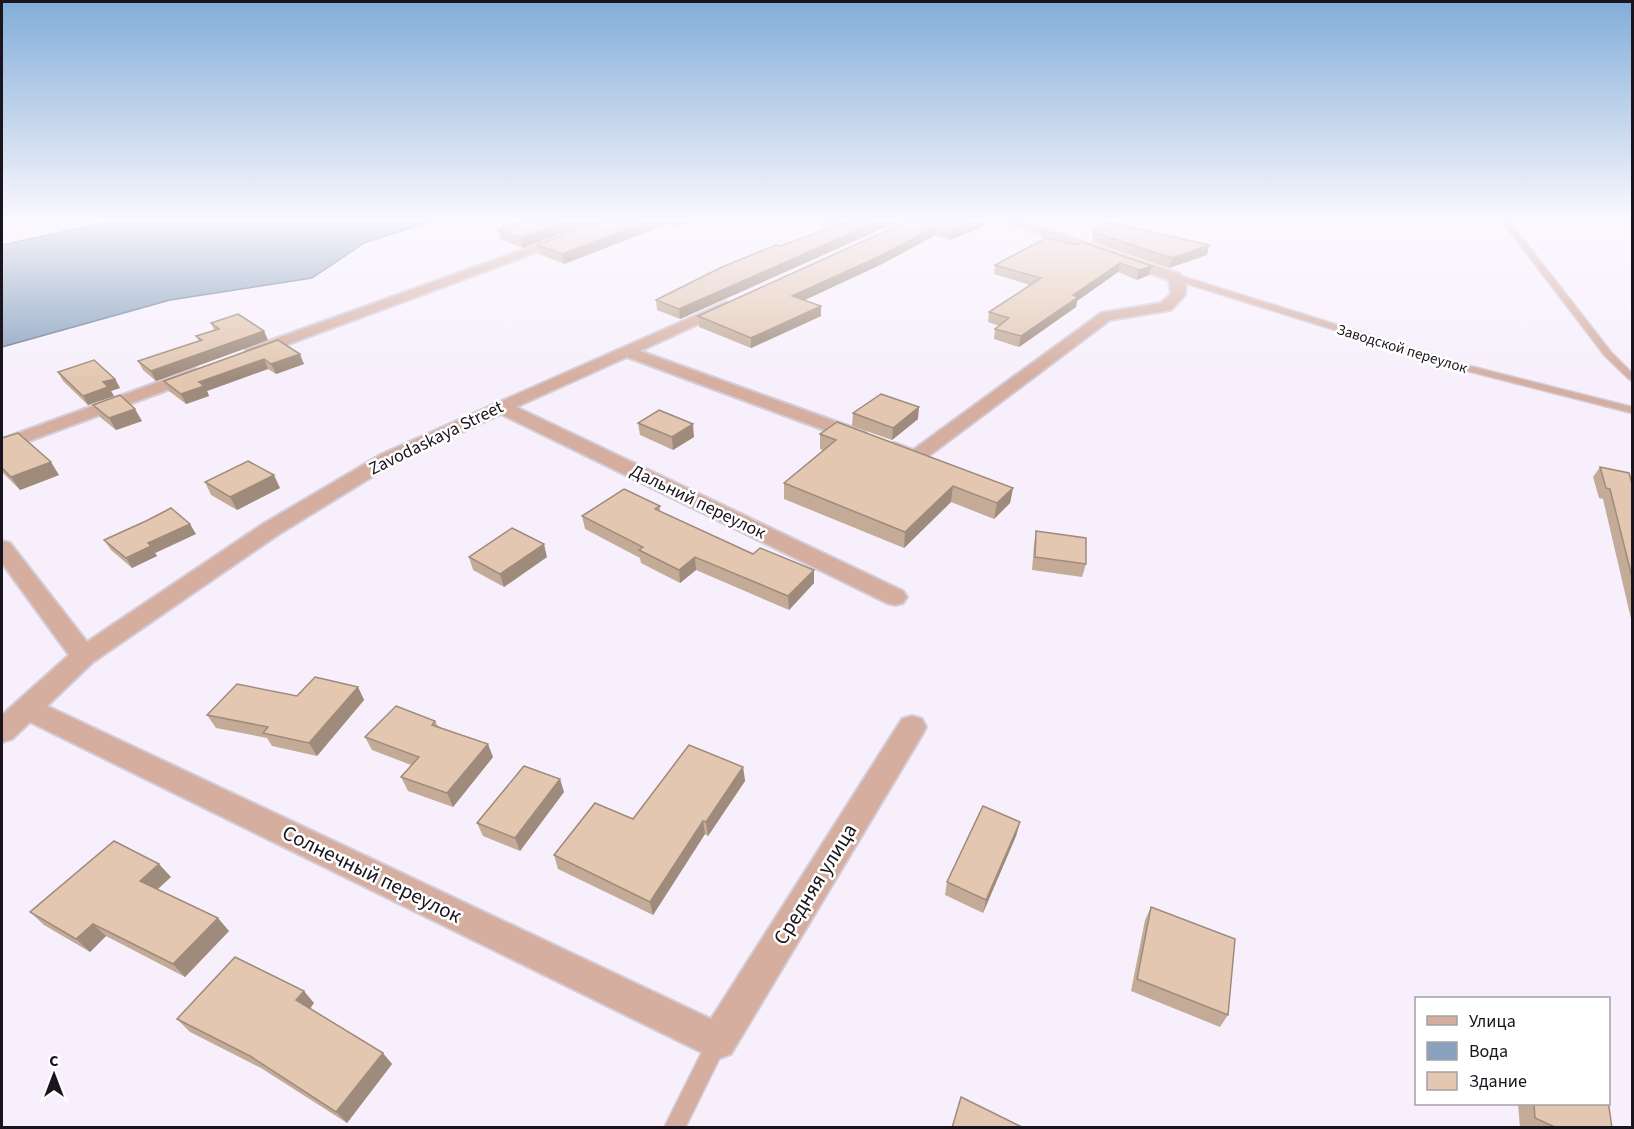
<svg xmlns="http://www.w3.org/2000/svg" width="1634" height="1129" viewBox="0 0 1634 1129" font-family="'Source Sans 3',sans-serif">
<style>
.water{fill:#89a2bf;stroke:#68778f;stroke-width:1.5}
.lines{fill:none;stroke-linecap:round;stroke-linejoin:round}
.lane-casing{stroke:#d4cdd8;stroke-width:3}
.street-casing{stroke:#d4cdd8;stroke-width:4}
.lane{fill:#d5aea0;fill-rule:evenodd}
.street{fill:#d5aea0;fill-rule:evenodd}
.wall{fill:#c3ab98}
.shaded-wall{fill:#9f8b7c}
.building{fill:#e3c7b1;stroke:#9f8b7c;stroke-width:1.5}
.labels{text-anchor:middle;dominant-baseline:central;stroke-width:5;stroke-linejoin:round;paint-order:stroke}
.far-street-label{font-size:15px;fill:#1a141e;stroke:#fff}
.street-label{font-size:18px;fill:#1a141e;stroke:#fff}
.near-street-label{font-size:21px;fill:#1a141e;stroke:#fff}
</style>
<rect width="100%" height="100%" fill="#f7f0fc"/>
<!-- water -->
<path class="water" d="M112,221h320l-68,22 -52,35 -142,22 -168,47v-102z"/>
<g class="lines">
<defs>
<g id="lane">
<path d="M1502,221h7l102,131 21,21v7l-3,-1 -24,-23z"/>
<path d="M1622,221h10v3z"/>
<path d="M1172,275h6l284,89 170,43v6l-176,-45 -284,-89z"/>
<path d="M717,1033l7,3 3,7 -42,85h-21l46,-92z"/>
</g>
<g id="street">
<path d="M603,221h18l-362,134h-12l-2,-3 2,-3z"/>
<path d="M1002,221h19l159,53 6,12 -1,9 -14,15 -61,10 -188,141c-11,3 -31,-3 -38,-12l10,-6 19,7 188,-137 60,-10 10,-9 -2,-14z"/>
<path d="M726,302l7,4 -2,3 -91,42 225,81 2,4 -2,4h-14l-224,-83 -111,50 387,184 4,6 -4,6 -8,2 -8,-2 -386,-189 -105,48 -117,72 -186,128 -46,44 664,313 191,-300 10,-3 10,3 4,8 -4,8 -191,319 -13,5 -13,-5 -675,-332 -18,17 -10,3v-27l67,-60 -67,-92v-22l8,2 77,99 176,-118 119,-70z"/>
<path d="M194,369l6,1 2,4 -2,4 -198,73v-12z"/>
</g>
</defs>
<!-- lane casing -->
<use href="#lane" class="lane-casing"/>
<!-- street casing -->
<use href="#street" class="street-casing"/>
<!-- lane -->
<use href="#lane" class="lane"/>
<!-- street -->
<use href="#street" class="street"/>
</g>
<!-- wall -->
<g class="wall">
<path d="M524,221l-1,27 -23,-9 -2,-9z"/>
<path d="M601,221h100l-26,5 -5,-3 -106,41 -25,-10 -2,-9z"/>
<path d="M812,221h87l-219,98 -23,-9 -1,-10 124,-54 52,-18z"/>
<path d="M908,221h80v4l-38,15 -16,-4 -54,29 -76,35 17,16 -70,32 -52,-21 -1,-11z"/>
<path d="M1093,232l116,13 -2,10 -38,13 -77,-26z"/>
<path d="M1082,242l67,33 -12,5 -19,-8 -41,29 -1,6 -57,40 -25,-8 1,-10 4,-3 -11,-4 1,-10 41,-27 -36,-11 1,-9 82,-20z"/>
<path d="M211,323l57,17 -112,41 -13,-11 -5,-9 61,-20 -3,-5 18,-6z"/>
<path d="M278,340l26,24 -28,10 -8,-5 -61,22 2,5 -23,8 -17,-13 -5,-10z"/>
<path d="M58,372l57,7 5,9 -9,3 3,5 -26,9 -25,-24z"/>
<path d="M93,405l49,16 -26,9 -16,-13z"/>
<path d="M853,413l65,6 -26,21 -40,-14z"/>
<path d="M638,423l56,14 -21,13 -33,-15z"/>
<path d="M820,434l193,54 -3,15 -16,16 -43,-17 -47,46 -120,-49v-16l39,-33 -3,-1z"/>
<path d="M2,438l57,37 -39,15 -18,-18z"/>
<path d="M1600,467l32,17v139l-29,-124 -4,-1 -6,-21z"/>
<path d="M205,482l75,6 -43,22 -26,-15z"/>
<path d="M660,506v5l154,72 -25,27 -93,-40 -16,13 -39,-20 -1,-5 -55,-29 -3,-13z"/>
<path d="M1036,531l50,33 -4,13 -50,-7 2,-26z"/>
<path d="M196,534l-41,19 2,3 -25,12 -21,-18 -7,-10z"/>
<path d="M469,557h78l-43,30 -31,-17z"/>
<path d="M358,687l6,13 -47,56 -45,-10 -5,-8 -51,-10 -9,-13 90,-19z"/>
<path d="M435,721l3,5 55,31 -40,50 -45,-16 -7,-14 10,-12 -39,-15 -7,-13z"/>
<path d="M743,767l2,14 -37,55 -3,-2 -52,81 -95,-46 -4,-14 79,-36z"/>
<path d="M564,792l-44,59 -37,-15 -6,-13z"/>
<path d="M1020,822l-4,14 -33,77 -38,-18 2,-13z"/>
<path d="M171,877l-13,12 71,42 -44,46 -79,-41 -16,16 -46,-27 -14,-13z"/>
<path d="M1151,907l77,108 -8,12 -89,-36 14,-71z"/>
<path d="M314,1003l-4,6 82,55 -45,59 -86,-55 -71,-36 -13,-13z"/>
<path d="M1518,1104h90l4,24h-92z"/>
</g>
<!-- shaded-wall -->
<g class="shaded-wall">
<path d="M569,221h27l-73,27 -2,-10z"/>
<path d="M651,221h19v2l-106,41 -2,-10z"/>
<path d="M674,221h27l-26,5z"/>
<path d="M879,221h20l-219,98 -1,-10z"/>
<path d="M976,221h12v4l-38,15 1,-9z"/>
<path d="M935,227l-1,9 -54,29 -88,41v-10z"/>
<path d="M1209,245l-2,10 -38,13 3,-10z"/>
<path d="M1120,263l-2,9 -41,29 -1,6 -57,40 2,-11 52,-41z"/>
<path d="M1152,266l-3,9 -12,5 2,-10z"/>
<path d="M821,306v10l-70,32v-10z"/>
<path d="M264,331l4,9 -112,41 -5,-10z"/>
<path d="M300,354l4,10 -28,10 -5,-10z"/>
<path d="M264,359l4,10 -61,22 2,5 -23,8 -5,-10 18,-12z"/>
<path d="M115,379l5,9 -9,3 3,5 -26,9 -5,-9 20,-14z"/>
<path d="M919,407l-1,12 -26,21 1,-12z"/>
<path d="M135,409l7,12 -26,9 -7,-12z"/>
<path d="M693,424l1,13 -21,13 -1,-13z"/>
<path d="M51,462l8,13 -39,15 -9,-13z"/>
<path d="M274,475l6,13 -43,22 -7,-13z"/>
<path d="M953,486l-2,16 -47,46 1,-16z"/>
<path d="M1013,488l-3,15 -16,16 3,-16z"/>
<path d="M190,524l6,10 -41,19 2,3 -25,12 -6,-10 22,-15z"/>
<path d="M544,544l3,13 -43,30 -4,-13z"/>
<path d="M695,557l1,13 -16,13 -1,-13z"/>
<path d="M814,570v13l-25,27 -1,-14z"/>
<path d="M358,687l6,13 -47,56 -8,-13z"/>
<path d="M488,744l5,13 -40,50 -6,-14z"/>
<path d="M743,767l2,14 -37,55 -2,-14z"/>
<path d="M560,779l4,13 -44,59 -5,-13z"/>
<path d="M703,821l2,13 -52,81 -3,-13z"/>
<path d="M1020,822l-4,14 -33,77 3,-13z"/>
<path d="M159,864l12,13 -19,17 -12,-13z"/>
<path d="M218,918l11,13 -44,46 -12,-13z"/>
<path d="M93,924l13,12 -16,16 -14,-13z"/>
<path d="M304,991l10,12 -8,10 -10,-13z"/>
<path d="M383,1053l9,11 -45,59 -11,-11z"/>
</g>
<!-- building -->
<g class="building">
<path d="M524,221h45l-48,17 -23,-8z"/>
<path d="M601,221h50l-89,33 -25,-9z"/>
<path d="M839,221h40l-200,88 -23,-9 66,-33 54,-22 4,1 65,-23z"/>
<path d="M908,221h68l-25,10 -16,-4 -55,29 -88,40 29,10 -70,32 -53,-22z"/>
<path d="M1108,222l101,23 -37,13 -79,-26z"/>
<path d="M1046,238l31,7 5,-3 70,24 -13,4 -19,-7 -47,32 5,2 -57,39 -26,-7 14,-11 -20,-6 52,-34 -46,-13z"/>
<path d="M238,314l26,17 -113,40 -13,-10 64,-21 -6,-4 23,-7 -8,-6z"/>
<path d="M278,340l22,14 -29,10 -7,-5 -65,23 5,4 -23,8 -17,-13z"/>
<path d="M94,360l21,19 -12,3 5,5 -25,9 -25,-24z"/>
<path d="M881,394l38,13 -26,21 -40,-15z"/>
<path d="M120,395l15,14 -26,9 -16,-13z"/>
<path d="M659,410l34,14 -21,13 -34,-14z"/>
<path d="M837,422l176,66 -16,15 -44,-17 -48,46 -121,-49 52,-43 -16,-6z"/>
<path d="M18,433l33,29 -40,15 -9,-9v-30z"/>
<path d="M248,461l26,14 -44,22 -25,-15z"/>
<path d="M1600,467l29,6 3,11v93l-22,-88 -4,-1z"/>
<path d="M624,489l36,17 -5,3 98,45 7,-6 54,22 -26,26 -93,-39 -16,13 -40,-20 4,-3 -61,-31z"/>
<path d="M171,508l19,16 -42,19 3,3 -25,12 -22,-18 42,-19z"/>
<path d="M512,528l32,16 -44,30 -31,-17z"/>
<path d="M1036,531l50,7v26l-51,-7z"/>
<path d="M315,677l43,10 -49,56 -46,-10 5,-6 -61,-12 30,-31 60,12z"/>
<path d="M396,706l39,15 -3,4 56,19 -41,49 -46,-16 18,-20 -54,-20z"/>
<path d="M689,745l54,22 -37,55 -3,-1 -53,81 -96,-47 41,-52 38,16z"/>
<path d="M524,766l36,13 -45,59 -38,-15z"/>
<path d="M983,806l37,16 -34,78 -39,-18z"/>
<path d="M114,841l45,23 -19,17 78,37 -45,46 -80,-40 -17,15 -46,-27z"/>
<path d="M1151,907l84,32 -7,76 -91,-36z"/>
<path d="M235,957l69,34 -8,9 87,53 -47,59 -86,-56 -73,-37z"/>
<path d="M961,1097l63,31h-72z"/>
<path d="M1608,1100l4,28h-55l-22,-10 -1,-14h74z"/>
</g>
<!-- sky -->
<linearGradient id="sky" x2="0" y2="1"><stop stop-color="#82add8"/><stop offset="0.58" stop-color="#fbf8fe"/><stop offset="1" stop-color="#fbf8fe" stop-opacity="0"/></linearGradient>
<rect width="1634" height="379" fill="url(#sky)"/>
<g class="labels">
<!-- far-street labels -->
<g class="far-street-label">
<text transform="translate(1402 349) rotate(17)">Заводской переулок</text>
</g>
<!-- street labels -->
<g class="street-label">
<text transform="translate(436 438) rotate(-26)">Zavodaskaya Street</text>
<text transform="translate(698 502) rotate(26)">Дальний переулок</text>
</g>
<!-- near-street labels -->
<g class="near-street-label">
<text transform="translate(372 874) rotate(26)">Солнечный переулок</text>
<text transform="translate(815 884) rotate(-58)">Средняя улица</text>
</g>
</g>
<!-- border -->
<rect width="1634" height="1129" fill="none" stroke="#1a141e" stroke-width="6"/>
<!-- legend -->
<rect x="1415" y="997" width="195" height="108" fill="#ffffff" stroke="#a3a1a5" stroke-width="1.5"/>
<rect x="1427" y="1016" width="30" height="9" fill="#d5aea0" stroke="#a3a1a5" stroke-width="1.5"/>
<text x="1469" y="1027" font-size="18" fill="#1a141e">Улица</text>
<rect x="1427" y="1042" width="30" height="18" fill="#89a2bf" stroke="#a3a1a5" stroke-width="1.5"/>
<text x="1469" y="1057" font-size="18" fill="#1a141e">Вода</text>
<rect x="1427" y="1072" width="30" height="18" fill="#e3c7b1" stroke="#a3a1a5" stroke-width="1.5"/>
<text x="1469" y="1087" font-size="18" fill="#1a141e">Здание</text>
<!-- north arrow -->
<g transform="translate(54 1075)" stroke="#ffffff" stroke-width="4.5" paint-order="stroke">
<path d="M0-4.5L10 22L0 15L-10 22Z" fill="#1a141e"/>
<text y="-9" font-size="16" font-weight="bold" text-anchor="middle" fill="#1a141e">С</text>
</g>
</svg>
